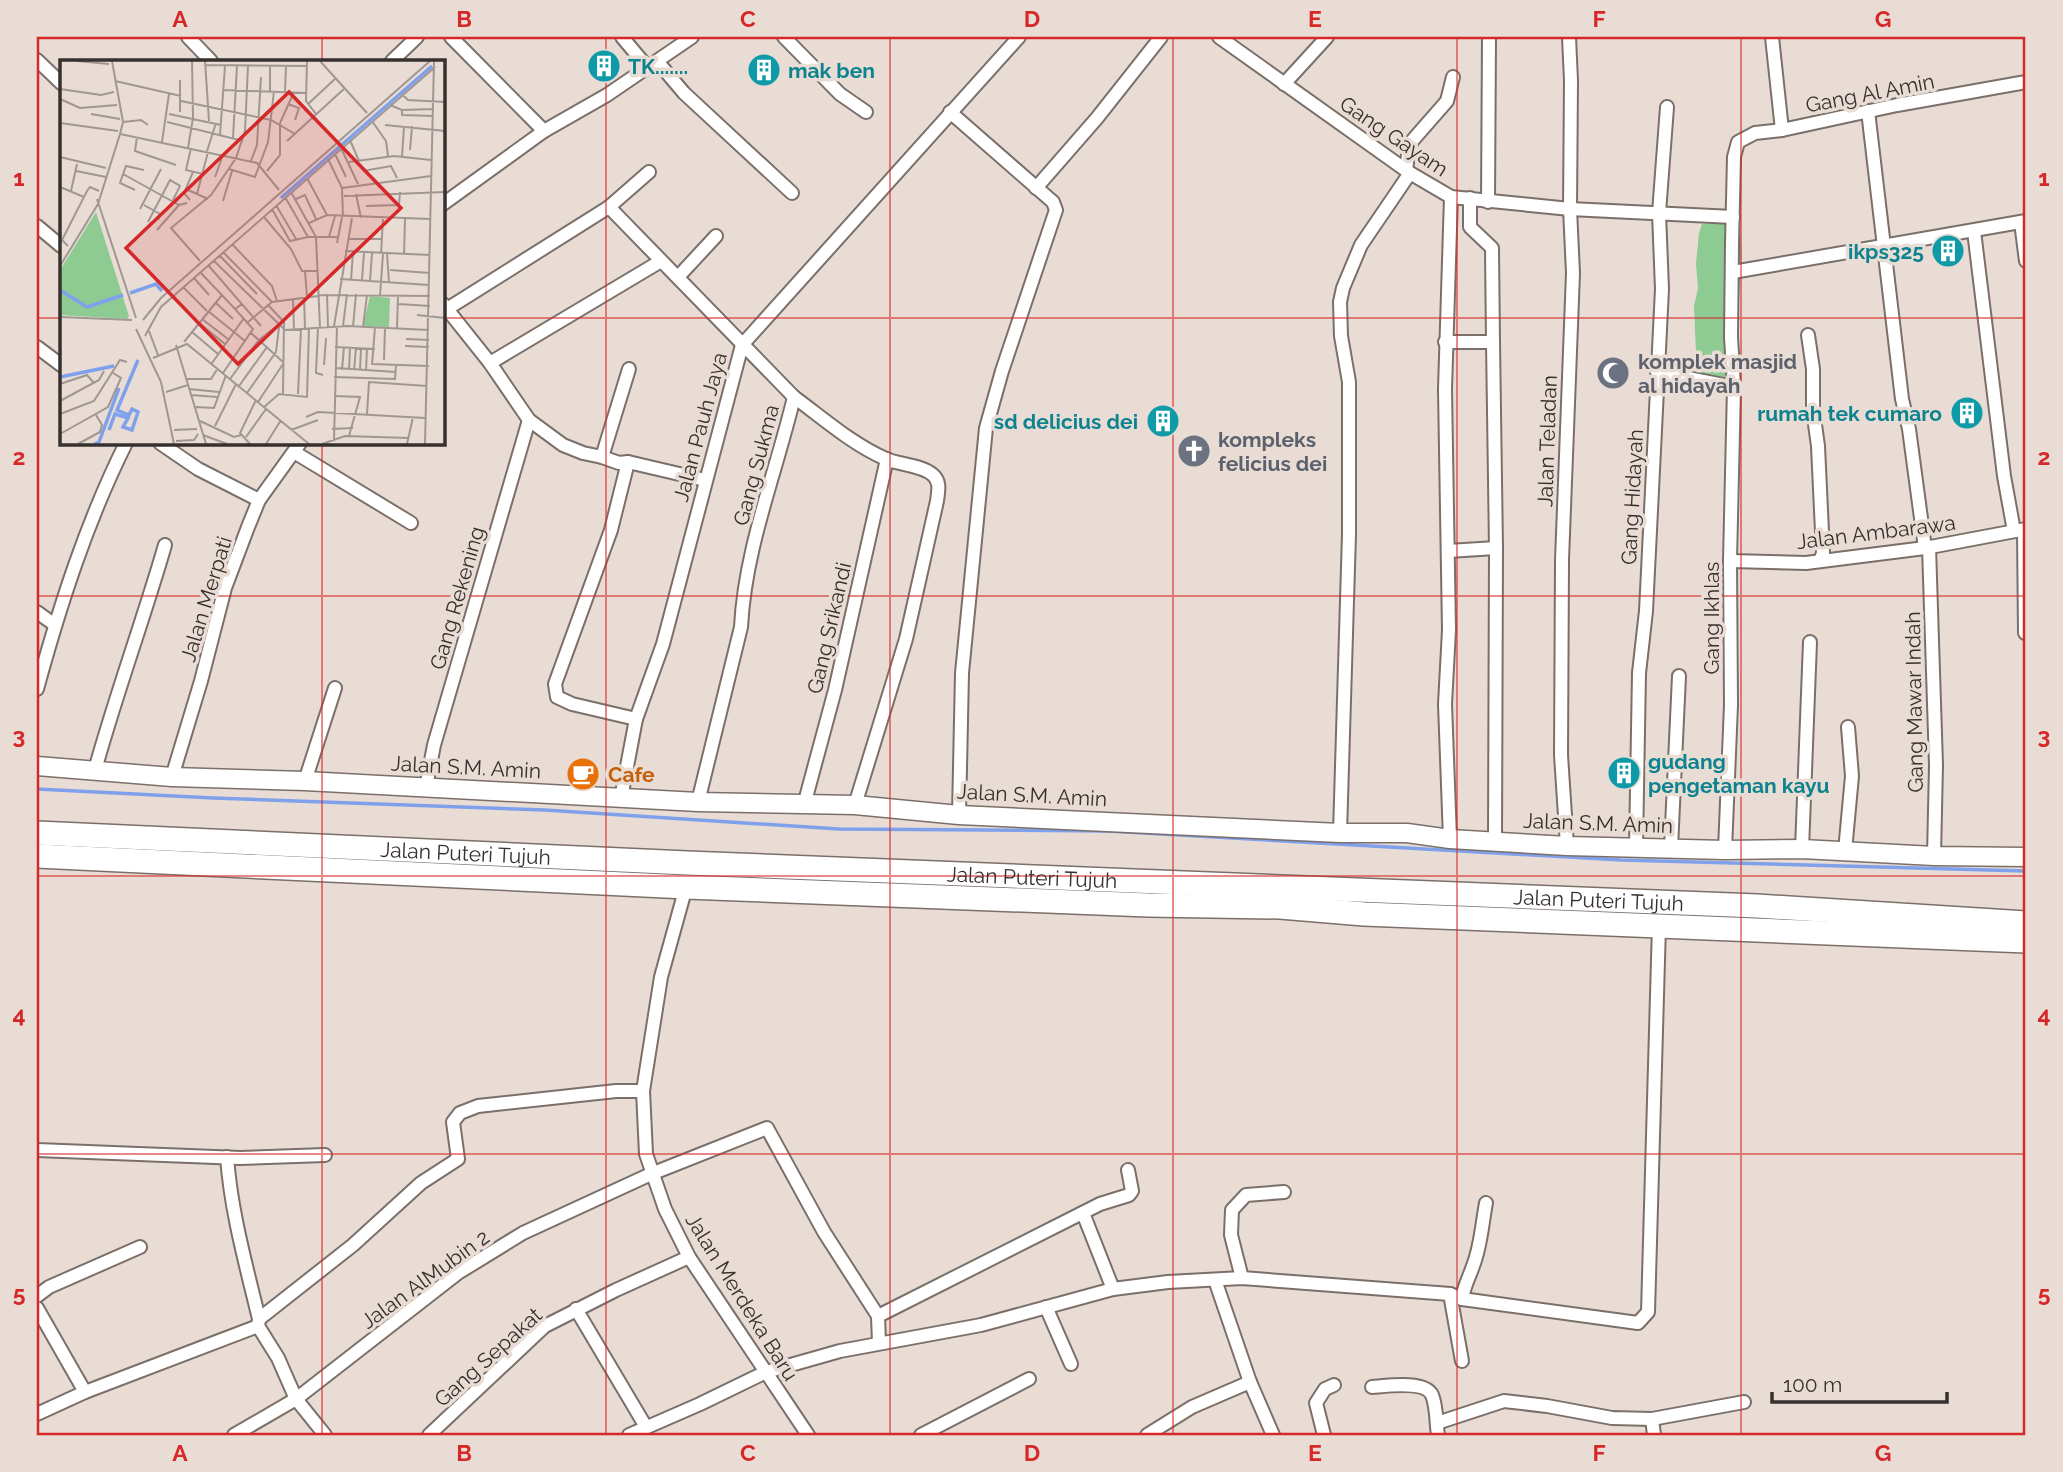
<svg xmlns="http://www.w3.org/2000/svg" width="2063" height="1472" viewBox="0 0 2063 1472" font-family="Raleway,sans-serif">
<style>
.green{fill:#8dcb92}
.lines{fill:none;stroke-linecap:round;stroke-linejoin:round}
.stream{stroke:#7fa1eb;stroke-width:3.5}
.street-casing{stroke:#7b6f69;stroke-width:16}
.secondary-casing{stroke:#7b6f69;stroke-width:21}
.highway-casing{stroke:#7b6f69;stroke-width:26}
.street{stroke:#fff;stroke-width:12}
.secondary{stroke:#fff;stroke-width:18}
.highway{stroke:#fff;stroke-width:23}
.grid{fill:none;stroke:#d62828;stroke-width:2;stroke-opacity:0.55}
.labels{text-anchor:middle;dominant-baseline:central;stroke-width:7;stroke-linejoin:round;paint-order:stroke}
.culture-label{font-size:21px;font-weight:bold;fill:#0d838f;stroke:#e9dcd5;text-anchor:start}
.street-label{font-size:21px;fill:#36302e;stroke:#e9dcd5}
.worship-label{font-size:21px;font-weight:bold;fill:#5b616d;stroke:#e9dcd5;text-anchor:start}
.food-label{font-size:21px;font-weight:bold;fill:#c56008;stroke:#e9dcd5;text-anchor:start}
.inset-river{fill:none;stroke:#7fa1eb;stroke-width:3.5}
.inset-road{fill:none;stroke:#a19792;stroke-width:2}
.view{fill:#d62828;fill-opacity:0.15;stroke:#d62828;stroke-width:3.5}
.inset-edge{fill:none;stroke:#36302e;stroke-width:3.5}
.neatline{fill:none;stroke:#d62828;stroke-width:2.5}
.grid-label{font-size:23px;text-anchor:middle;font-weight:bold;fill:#d62828}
</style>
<rect width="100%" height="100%" fill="#e9dcd5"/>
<!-- green -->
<path class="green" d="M1702,224h37c6,32 0,63 -1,95 -1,22 0,45 1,67l-42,-10 -3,-70 4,-18 -2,-24 3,-31z"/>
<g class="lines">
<!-- stream -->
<path class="stream" d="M37,789l176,9 332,12 294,19 269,2 513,29 405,11"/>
<defs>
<g id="street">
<path d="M188,37l23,24"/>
<path d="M451,37l93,94"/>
<path d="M622,37l26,31"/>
<path d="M784,37l56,57 26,18"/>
<path d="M1219,37l191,136 41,24 119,12 163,8"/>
<path d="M1772,37l10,93"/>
<path d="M37,60l24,23"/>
<path d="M392,61l25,-24"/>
<path d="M657,61l27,32 108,100"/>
<path d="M1284,84l43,-47"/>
<path d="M1868,111l34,288 7,30 16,119"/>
<path d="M950,112l103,90 3,8 -54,161 -16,57 -24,245 -3,142"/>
<path d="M1406,170l3,-22 3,-7 35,-40 6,-24"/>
<path d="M1036,188l61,-70 64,-81"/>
<path d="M1488,202l1,-165"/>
<path d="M443,204l101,-73 63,-36 85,-58"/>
<path d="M609,207l185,190c-18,76 -49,151 -53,230l-43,175"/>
<path d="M2021,222l5,39"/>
<path d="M37,226l24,20"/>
<path d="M1974,231l30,245 10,55"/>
<path d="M1733,272l293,-51"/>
<path d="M678,277l38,-41"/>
<path d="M443,304l47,59 39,57 34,25 20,8 19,4 17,6 9,-1 77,18"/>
<path d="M447,309l162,-102 40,-35"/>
<path d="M1808,335l5,34v41l5,36 5,107 -3,8"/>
<path d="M1445,342h48l-1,-94 -22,-21v-29"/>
<path d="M1493,342l3,206 -1,294"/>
<path d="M37,347l24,18"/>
<path d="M490,363l171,-102"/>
<path d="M1657,372l77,15 -4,174 1,144 -6,145"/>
<path d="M1734,387l-3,-50 1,-93 2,-87 4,-15 17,-9 27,-3 115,-25 129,-23"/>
<path d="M794,397c30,22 58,47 92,62 14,6 36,6 47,16 8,7 5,17 4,26l-31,138 -51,166"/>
<path d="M160,443l38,26 61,31"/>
<path d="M294,452l117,71"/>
<path d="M602,457l27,-88"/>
<path d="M628,462l-17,68 -56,154 2,13 15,7 64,15"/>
<path d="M2024,530l1,103"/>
<path d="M1929,547l7,218 -2,91"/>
<path d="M1448,551l48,-3"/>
<path d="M1730,561l76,2 119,-15 101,-19"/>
<path d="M37,612l18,13"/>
<path d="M37,689c23,-84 50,-168 89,-246"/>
<path d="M95,770c21,-76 48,-149 70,-225"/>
<path d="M172,777l29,-96 24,-93 23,-61 11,-27 41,-57"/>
<path d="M305,781l30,-93"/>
<path d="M426,787l8,-42 95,-325"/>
<path d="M621,798l15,-79 27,-75 79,-299 277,-308"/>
<path d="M804,805l31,-115 52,-231"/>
<path d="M1340,833l9,-299v-152l-8,-46 -1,-34 3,-14 18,-43 49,-72"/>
<path d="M1450,839l-5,-135 4,-74 -4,-241 6,-192"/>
<path d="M1567,846l-6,-91 1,-195 11,-287 -3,-64 1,-128 -2,-44"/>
<path d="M1636,847l3,-174 7,-62 16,-322 -3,-76 8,-106"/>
<path d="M1671,848l8,-172"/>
<path d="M1802,849l8,-207"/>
<path d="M1845,851l7,-75 -4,-49"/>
<path d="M686,887l-25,90 -18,114 3,63 19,55 24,48 119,178"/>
<path d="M37,1150l203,8 85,-3"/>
<path d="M227,1157c4,55 19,108 32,162l-1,7 20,32 18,41 29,36"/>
<path d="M1083,1213l30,76"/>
<path d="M1242,1278l-11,-43 1,-25 14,-15 38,-3"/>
<path d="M1215,1280l35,102 23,53"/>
<path d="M1450,1294l12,67"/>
<path d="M37,1296l12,-9 91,-40"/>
<path d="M1462,1299c2,-13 7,-21 11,-33 8,-20 9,-42 13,-63"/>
<path d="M1046,1307l25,57"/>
<path d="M37,1308l48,84"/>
<path d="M576,1309l70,118"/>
<path d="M878,1316l222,-112 29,-9 3,-4 -4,-21"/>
<path d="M259,1319l94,-74 68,-62 37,-24 -5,-37 7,-9 18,-7 138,-15h27"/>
<path d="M1372,1387c14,-1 53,-7 60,8 5,12 4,28 6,40"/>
<path d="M37,1414l48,-22 173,-66"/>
<path d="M1652,1419l2,16"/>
<path d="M1437,1423l67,-22 43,5 65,12 40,1 92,-17"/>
<path d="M234,1435l62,-36 162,-126 65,-40 128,-59 116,-46 57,104 54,84 1,27"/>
<path d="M429,1435l116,-109 71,-36 73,-33"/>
<path d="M629,1435l71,-31 66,-32 74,-21 141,-26 132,-36 55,-7 74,-4 208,16 12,5 176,24 10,-11 11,-387"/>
<path d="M921,1435l108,-56"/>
<path d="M1147,1435l45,-28 58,-25"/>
<path d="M1324,1435l-8,-32 9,-14 9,-4"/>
</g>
<path id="secondary" d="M37,766l135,11 133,4 393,21 157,3 104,10 381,18h67l43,6 117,7 158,4 77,-1 132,7 92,1"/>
<g id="highway">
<path id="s1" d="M37,833l650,30 1070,43 269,17"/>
<path d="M37,856l649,31 462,18 132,2 84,7 662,27"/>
</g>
</defs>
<!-- street casing -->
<use href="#street" class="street-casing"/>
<!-- secondary casing -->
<use href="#secondary" class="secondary-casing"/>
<!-- highway casing -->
<use href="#highway" class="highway-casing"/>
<!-- street -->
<use href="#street" class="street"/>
<!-- secondary -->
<use href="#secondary" class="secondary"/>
<!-- highway -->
<use href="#highway" class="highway"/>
</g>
<!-- grid -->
<path class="grid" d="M322,37v24M606,37v1398M890,37v1398M1173,37v1398M1457,37v1398M1741,37v1398M37,318h24M443,318h1583M322,443v992M37,596h1989M37,876h1989M37,1154h1989"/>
<!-- icons -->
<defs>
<symbol id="building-disc" viewBox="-11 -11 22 22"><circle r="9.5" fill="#0f9aa8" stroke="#e9dcd5"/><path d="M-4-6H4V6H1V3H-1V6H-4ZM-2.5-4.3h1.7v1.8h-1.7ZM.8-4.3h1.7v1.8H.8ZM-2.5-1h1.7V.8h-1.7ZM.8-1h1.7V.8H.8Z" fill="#fff"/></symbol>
<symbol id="mosque-disc" viewBox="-11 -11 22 22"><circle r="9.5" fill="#6b7280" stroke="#e9dcd5"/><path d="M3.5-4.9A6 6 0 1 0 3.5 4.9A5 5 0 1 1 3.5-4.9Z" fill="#fff"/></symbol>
<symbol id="church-disc" viewBox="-11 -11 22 22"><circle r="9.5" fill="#6b7280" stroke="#e9dcd5"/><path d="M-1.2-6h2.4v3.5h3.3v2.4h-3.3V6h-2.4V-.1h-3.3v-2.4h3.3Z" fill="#fff"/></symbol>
<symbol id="cafe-disc" viewBox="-11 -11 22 22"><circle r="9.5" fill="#e8710a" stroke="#e9dcd5"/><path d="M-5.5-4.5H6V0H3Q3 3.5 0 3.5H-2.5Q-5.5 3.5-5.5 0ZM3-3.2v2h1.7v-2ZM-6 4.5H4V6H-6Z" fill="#fff"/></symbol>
</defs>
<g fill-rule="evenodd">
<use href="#building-disc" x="585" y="47" width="38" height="38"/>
<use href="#building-disc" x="745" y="51" width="38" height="38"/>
<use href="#building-disc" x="1929" y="232" width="38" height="38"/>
<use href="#mosque-disc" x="1594" y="354" width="38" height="38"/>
<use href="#building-disc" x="1948" y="394" width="38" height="38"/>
<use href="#building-disc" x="1144" y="402" width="38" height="38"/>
<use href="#church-disc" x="1175" y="432" width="38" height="38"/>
<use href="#building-disc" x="1605" y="754" width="38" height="38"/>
<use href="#cafe-disc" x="564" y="755" width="38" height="38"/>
</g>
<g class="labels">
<!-- culture labels -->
<g class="culture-label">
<text x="628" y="66">TK.......</text>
<text x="788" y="70">mak ben</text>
<text x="1924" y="251" text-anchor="end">ikps325</text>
<text x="1942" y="413" text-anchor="end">rumah tek cumaro</text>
<text x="1138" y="421" text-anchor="end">sd delicius dei</text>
<text x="1648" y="761">gudang<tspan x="1648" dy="24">pengetaman kayu</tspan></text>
</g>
<!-- street labels -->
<g class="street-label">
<text transform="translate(1870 93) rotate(-11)">Gang Al Amin</text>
<text transform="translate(1394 136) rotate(34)">Gang Gayam</text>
<text transform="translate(700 427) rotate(-75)">Jalan Pauh Jaya</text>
<text transform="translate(1547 441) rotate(-88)">Jalan Teladan</text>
<text transform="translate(756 465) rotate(-75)">Gang Sukma</text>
<text transform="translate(1632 497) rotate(-87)">Gang Hidayah</text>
<text transform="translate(1876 532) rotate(-7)">Jalan Ambarawa</text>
<text transform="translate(457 598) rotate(-74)">Gang Rekening</text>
<text transform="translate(206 599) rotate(-73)">Jalan Merpati</text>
<text transform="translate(1711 618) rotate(-90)">Gang Ikhlas</text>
<text transform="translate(829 628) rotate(-77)">Gang Srikandi</text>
<text transform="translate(1914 702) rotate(-91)">Gang Mawar Indah</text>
<text transform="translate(466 767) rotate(3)">Jalan S.M. Amin</text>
<text transform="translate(1032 795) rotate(3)">Jalan S.M. Amin</text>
<text transform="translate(1598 823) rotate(2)">Jalan S.M. Amin</text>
<text stroke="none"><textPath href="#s1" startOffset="429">Jalan Puteri Tujuh</textPath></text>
<text stroke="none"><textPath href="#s1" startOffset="996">Jalan Puteri Tujuh</textPath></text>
<text stroke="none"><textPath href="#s1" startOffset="1563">Jalan Puteri Tujuh</textPath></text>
<text transform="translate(425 1279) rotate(-36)">Jalan AlMubin 2</text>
<text transform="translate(742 1297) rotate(58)">Jalan Merdeka Baru</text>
<text transform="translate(488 1357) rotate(-42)">Gang Sepakat</text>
</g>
<!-- worship labels -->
<g class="worship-label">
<text x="1638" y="361">komplek masjid<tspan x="1638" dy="24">al hidayah</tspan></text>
<text x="1218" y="439">kompleks<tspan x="1218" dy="24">felicius dei</tspan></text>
</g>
<!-- food labels -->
<g class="food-label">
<text x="608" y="774">Cafe</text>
</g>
</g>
<!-- overview -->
<g transform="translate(60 60)">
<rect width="385" height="385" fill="#e9dcd5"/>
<path d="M36,152l33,104 -2,3 -67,-4v-45zM310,236l20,2 -1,29 -26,-1z" fill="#8dcb92"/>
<path class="inset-river" d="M221,138l151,-132M0,230l27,17 36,-12M70,233l26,-9 6,7M0,317l54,-11M49,370l6,-16 13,4 -5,9 9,3 6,-18 -6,-3 -3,6 -12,-5 21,-50M34,384l5,-2 20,-54"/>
<path class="inset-road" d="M17,1l32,3M145,1l4,60M247,1l-1,40 10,13M260,1l47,52M145,5l101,1M210,6v25M55,21l66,15M0,29l41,6 13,-3M163,30l83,3M225,31l1,-25M342,34l6,6 37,2M0,39l20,9 37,-3M121,41l90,19 24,14M228,44l11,4 -4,12M248,44l28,-26M330,45l12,5v5l31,1M342,50l31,-1M120,52v-32M31,54l29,5M109,54l52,11M312,61l14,20 2,15M63,62l18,-2 7,5M107,62l76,19M0,63l58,8M220,63l14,-31M325,65l60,6M60,74l137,29 22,27M160,75l5,-69M77,77l-2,14 41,14M173,78l4,-72M290,80l9,21M227,81l58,-53M102,82l7,-48M128,88l5,-30 -1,-57M131,88l-5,22 17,4M281,88l17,36M350,90l2,-24M147,91l9,-28M275,94l11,23M0,97l46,11M342,97l2,-31M268,99l14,29 1,29M191,101l6,-16 4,-68M289,102l45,-6 37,4M169,109l26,8 13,-35 6,-51M16,111l30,6M207,111l13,-16v-32M303,111l28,-5 6,12M63,114l56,31M155,117l8,-22M247,118l20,37M0,127l24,10M282,128l89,-12M126,129l22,10M75,130l-15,-7 6,-17 18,4M11,131l6,-27M231,132l25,45 4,91M137,134l11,-42M296,134l5,24M284,136l101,-4M225,137l23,40h29M37,139l39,119M236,139l9,-4 11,24M130,140l-6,-7 9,-21M163,141l9,-30M84,145l16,9 -2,6M216,145l20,34M306,146l33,-1 1,-13M80,149l21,-40M212,149l18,32 18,-4M204,157l27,32 11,22h15M88,162l22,-42 10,6 -7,14M249,163l18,-8 103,4M97,170l22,-25 8,-2M269,177l6,-21M288,179h34M277,183l5,-26M172,184l40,42 5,15M8,186l-6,-6 25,-49 3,-4 9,4M285,191l85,4M163,192l49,50M321,194l2,-35M327,194l2,28M159,195l38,39M344,195l1,-36M153,200l72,70 62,-4 82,4M140,201l-29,-33 40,-33 25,-37 9,-27 3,-65M148,205l53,61M0,206l38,-62 22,-70 3,-12 -11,-61M330,210l40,3M245,211l2,26M140,212l35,37 7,-5M134,218l15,17M280,219l89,6M291,220l2,-28M302,220l2,-27M310,221l2,-28M123,227l24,24M267,234l1,33M258,235l112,1M320,236l3,-42M244,237l1,32M233,239l1,31M155,242l18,17M338,244l32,2M208,245l16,17 -1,72M148,251l37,30M357,255l28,3M0,257l72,3M142,259l26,20M83,260l18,-22 269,-237M188,262l24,-20 46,-6M139,263l26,21M274,266l18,-108M283,266l4,-32M293,267l3,-33M303,267l4,-32M258,268l-2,45 7,2M337,268l1,-32M76,269l25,53 13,62M89,271l9,24M132,272l26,22M191,273l32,29M85,276l16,-29 274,-240M346,279l23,1M124,282l38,-47M116,285l30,99M345,286l24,1M275,287l40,2M93,298l34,-14 122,100M324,300l1,-33M152,303l32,-45M312,304l57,2M264,305l2,-27M312,305l3,-38M276,308l60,4M282,310l2,-23M289,310l1,-23M294,311l2,-24M300,311l1,-23M306,311l1,-23M163,313l30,-44 -18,-20M274,317l61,2 1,-14M127,319h24l7,-11M170,319l29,-39 18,-14M0,324l27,-9 7,8M179,326l28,-39M129,329l30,3M106,332l22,-7M187,333l29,-41 3,-25M238,334l3,-65M131,335l26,2M274,336l27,1M0,341l39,-21 5,-9M198,342l25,-38M136,347l18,1 12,-33M204,347l15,-13 28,3 2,-69M0,354l34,-13 26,-41 7,2M307,354l2,-32 58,4M246,357l12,-5 107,6M140,361l34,16 7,-2M155,366l21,-42M272,369l21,-1M114,370l23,-1M231,370l27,-10M0,374l48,-27 13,-29 -8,-5M143,375l24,9M289,376l11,-39M186,377l20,-28M274,380l3,-114M116,381l18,-1 4,-6M18,384l22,-12 2,-7 -6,-10M190,384l-10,-11 16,-33M206,384l15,-24M262,384l23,-8 63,2M347,384l6,-27M365,384l9,-383"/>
<path class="view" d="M229,32l112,116 -163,156 -112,-116z"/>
<rect width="385" height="385" class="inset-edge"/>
</g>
<!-- border -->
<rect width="2063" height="1472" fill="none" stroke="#e9dcd5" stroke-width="77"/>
<!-- scale -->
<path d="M1772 1392v10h175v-10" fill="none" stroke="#36302e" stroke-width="3.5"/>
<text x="1783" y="1392" font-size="21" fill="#36302e" stroke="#e9dcd5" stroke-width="5" paint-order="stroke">100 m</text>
<rect x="38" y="38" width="1986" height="1396" class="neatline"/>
<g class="grid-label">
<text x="180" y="27">A</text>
<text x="464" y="27">B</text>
<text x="748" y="27">C</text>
<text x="1032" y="27">D</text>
<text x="1315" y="27">E</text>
<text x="1599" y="27">F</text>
<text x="1883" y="27">G</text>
<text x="19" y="186">1</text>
<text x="2044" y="186">1</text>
<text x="19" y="465">2</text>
<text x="2044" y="465">2</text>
<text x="19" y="744">3</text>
<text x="2044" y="744">3</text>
<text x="19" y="1023">4</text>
<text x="2044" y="1023">4</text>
<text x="19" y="1302">5</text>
<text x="2044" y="1302">5</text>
<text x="180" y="1461">A</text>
<text x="464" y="1461">B</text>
<text x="748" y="1461">C</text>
<text x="1032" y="1461">D</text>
<text x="1315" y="1461">E</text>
<text x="1599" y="1461">F</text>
<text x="1883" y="1461">G</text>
</g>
</svg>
